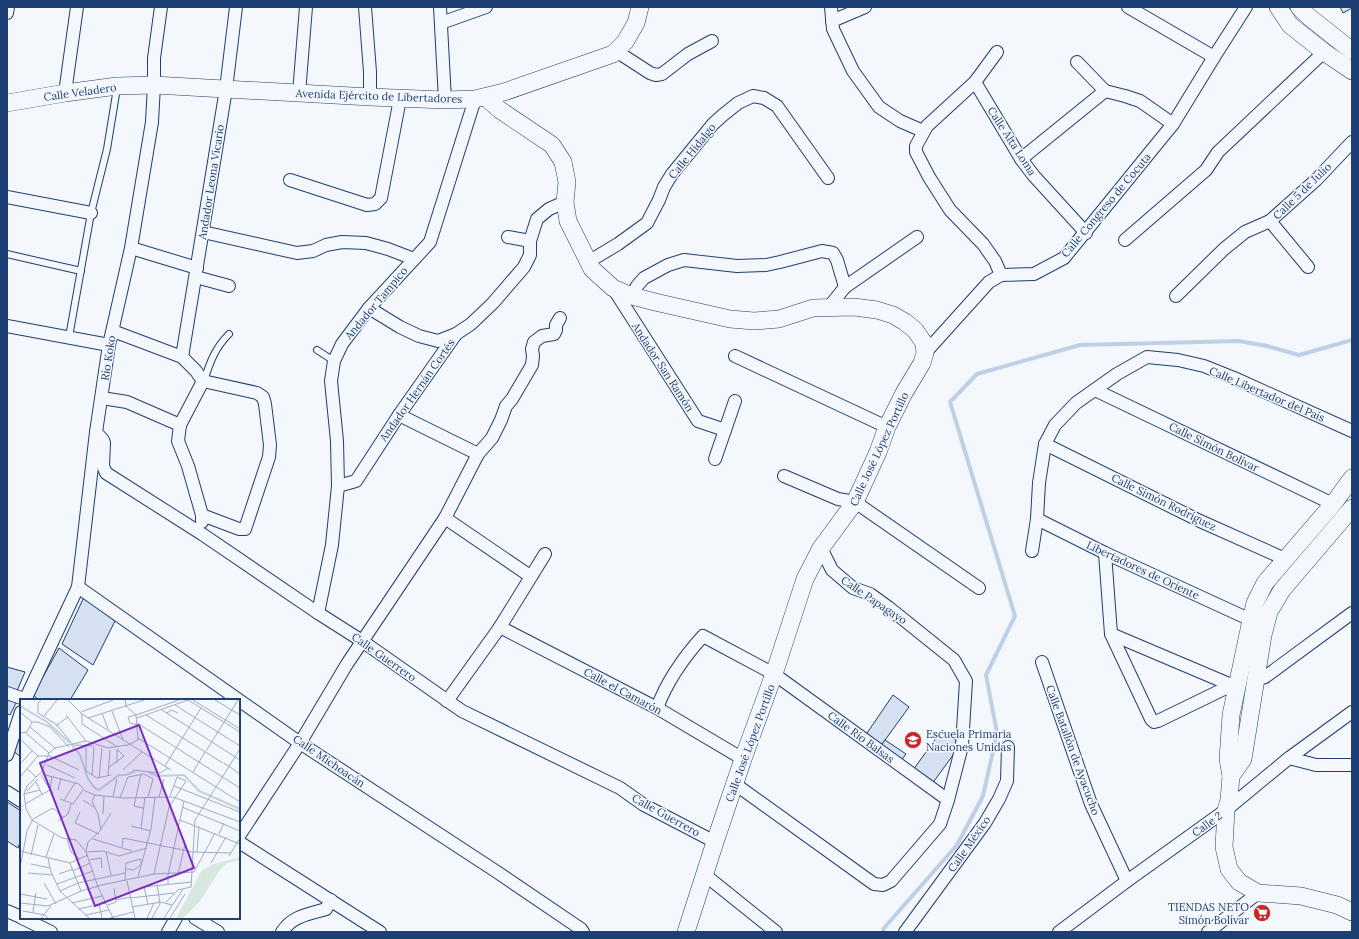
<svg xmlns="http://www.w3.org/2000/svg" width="1359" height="939" viewBox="0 0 1359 939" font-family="Lora,serif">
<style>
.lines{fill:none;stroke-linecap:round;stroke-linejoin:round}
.stream{stroke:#bed0e5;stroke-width:4}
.building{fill:#d5e0f0;stroke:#1d3f73}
.lane-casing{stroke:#1d3f73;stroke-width:8}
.street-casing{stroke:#1d3f73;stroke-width:14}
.secondary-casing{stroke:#1d3f73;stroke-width:18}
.lane{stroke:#f4f7fb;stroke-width:6}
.street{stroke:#f4f7fb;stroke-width:12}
.secondary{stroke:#f4f7fb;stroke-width:17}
.labels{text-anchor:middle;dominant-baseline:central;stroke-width:3;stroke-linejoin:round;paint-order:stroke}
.street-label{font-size:11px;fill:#1d3f73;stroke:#f4f7fb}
.poi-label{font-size:11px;fill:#1d3f73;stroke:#f4f7fb;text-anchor:start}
.inset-river{fill:none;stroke:#bed0e5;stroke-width:2}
.inset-road{fill:none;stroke:#9eadc5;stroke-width:1}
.view{fill:#7b2cbf;fill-opacity:0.15;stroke:#7b2cbf;stroke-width:2}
.inset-edge{fill:none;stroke:#1d3f73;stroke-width:2}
</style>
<rect width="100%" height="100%" fill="#f4f7fb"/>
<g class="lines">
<!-- stream -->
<path class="stream" d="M883,932l1,-4 73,-83 26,-49 14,-63 -11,-58 29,-59 -65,-214 27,-28 103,-29 159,-4 28,5 32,9 53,-15"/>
</g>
<!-- building -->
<g class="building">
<path d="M1340,7h12v1l-9,5z"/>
<path d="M84,597l31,24 -22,44 -31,-21z"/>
<path d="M59,648l29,22 -18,30h-31l-6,-5z"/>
<path d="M7,667l18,5 -8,19 -10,-3z"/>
<path d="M893,695l16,12 -29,40 -15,-11z"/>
<path d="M7,698l10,3 -7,14 -3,-1z"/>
<path d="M21,730v27l-8,-6z"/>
<path d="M942,730l19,14 -29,40 -19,-14z"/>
<path d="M885,740l21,14 -6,8 -20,-15z"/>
<path d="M7,802l14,9v29l-3,8 -11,-7z"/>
</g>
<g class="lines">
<defs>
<g id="lane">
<path d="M7,254l74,17"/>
<path d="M69,337l22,-124 16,-64 10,-61"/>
<path d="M317,350l17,11"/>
<path d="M204,381c6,-19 11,-33 25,-47"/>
</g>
<g id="street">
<path d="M365,7l5,65v25"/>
<path d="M440,7l5,93"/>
<path d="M831,7l2,22 20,42 26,36 21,14 23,10"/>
<path d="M1128,7l86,50"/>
<path d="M7,13l1,-6"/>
<path d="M832,21l33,-14"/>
<path d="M441,23l45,-16"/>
<path d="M616,51l34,22 6,2 6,-1 26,-20 24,-13"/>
<path d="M997,52l-22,30 -48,44 -11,20v6l13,25 21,33 33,34 12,17 6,14"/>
<path d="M1077,62l28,29"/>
<path d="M975,82l46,77 13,17 52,57"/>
<path d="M1105,91l20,5 15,5 33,23"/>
<path d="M65,93l12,-86"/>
<path d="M299,93l7,-86"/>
<path d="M1021,159l84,-68"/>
<path d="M290,180l77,25 8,-1 6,-6 19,-99"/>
<path d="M7,197l84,16"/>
<path d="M1270,221l38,46"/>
<path d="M203,232l94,21 16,-2 13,-6 16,-3 24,1 22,6 26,10"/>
<path d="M508,237l22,4"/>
<path d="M1125,240l81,-70 12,-18 106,-100"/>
<path d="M131,248l66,20"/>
<path d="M588,262l30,-18 29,-21 12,-23 5,-13 8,-13 41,-50 10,-9 15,-12 15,-7 11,2 13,8 51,72"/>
<path d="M196,277l33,9"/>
<path d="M613,288l85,133 27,9"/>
<path d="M632,296l5,-10 7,-8 24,-13 16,-5 53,6 29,-1 14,-3 42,-11 11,2 4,7 8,27"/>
<path d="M1176,296l48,-47 21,-17 25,-11 46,-41 36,-38"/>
<path d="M829,307l16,-20 72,-50"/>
<path d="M369,308l31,19 19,9 19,5 18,-7"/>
<path d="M7,326l102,19"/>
<path d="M113,331l69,26 14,14 7,10 54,12 6,4 2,7 5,41 -1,12 -24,72h-6l-37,-14"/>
<path d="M925,353l64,-71 12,-7 33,-1 30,-16 109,-134 41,-67 32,-50"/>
<path d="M735,356l152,71"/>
<path d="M182,357l44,-268 10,-82"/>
<path d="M1095,390l238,114"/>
<path d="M102,398l25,4 53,23"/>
<path d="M399,415l79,39"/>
<path d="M96,432l7,8 1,3 -1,23 3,7 96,61 116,79 44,28 100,70 158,77 24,17 71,37"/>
<path d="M1045,444l155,77 85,38"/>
<path d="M715,459l20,-58"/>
<path d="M784,476l54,23 17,3 124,86"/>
<path d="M338,486l18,-5 43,-66 57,-81 15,-10 22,-21 31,-36 6,-12v-14l7,-22 12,-10 16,-7"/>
<path d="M445,518l85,58"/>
<path d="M1037,519l68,34 146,67"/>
<path d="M202,522v-7l-14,-49 -10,-25 2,-16 23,-44"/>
<path d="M1032,551l5,-32 2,-36 6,-39 10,-19 21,-22 41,-29 30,-17 31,3 26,6 30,12 118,53"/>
<path d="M1105,553l6,81 40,85 3,3 4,-1 74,-36"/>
<path d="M78,587l222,156 197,129 84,57 2,3"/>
<path d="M318,613l14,-68 6,-59 -1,-45 -6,-60 3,-20 8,-17 27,-36 61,-66 45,-143"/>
<path d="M500,627l157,81 86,51"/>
<path d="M1111,634l125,53"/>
<path d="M1042,662l49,142 36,77"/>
<path d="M1255,680l10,-3 87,-64"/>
<path d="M7,693l20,7"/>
<path d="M25,700l53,-113 18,-155 13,-87 22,-97 21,-126 2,-37v-27l7,-51"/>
<path d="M447,701l53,-74 45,-73"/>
<path d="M657,708c10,-27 27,-51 46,-72l71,38 174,126"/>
<path d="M7,755l14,-43"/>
<path d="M1289,758l27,7h36"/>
<path d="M735,784l139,100 9,1 8,-4 49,-57 8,-24 14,-54 4,-65 -12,-21 -66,-53 -18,-13 -17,-6 -21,-18 -11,-22"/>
<path d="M7,792l14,9"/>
<path d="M239,836l61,-93 47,-79 98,-146 33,-64 14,-16 9,-18 5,-14 6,-7 20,-34 1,-9 -1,-7 2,-7 8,-6 12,-2 2,-4v-5l4,-7"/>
<path d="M239,842l141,90"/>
<path d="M705,875l71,57"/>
<path d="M7,911l14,6"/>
<path d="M22,918l29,14"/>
<path d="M195,918l23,14"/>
<path d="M168,932l8,-14"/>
<path d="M282,932c10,-16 27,-18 44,-23l5,-9"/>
<path d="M905,932l80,-109 14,-24 8,-18 1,-34"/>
<path d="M1059,932l68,-51 99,-71 63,-52 63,-46"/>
<path d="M1208,932l50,-39"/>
</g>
<g id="secondary">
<path d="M1278,7l12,18 34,27 28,19"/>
<path d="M1299,7l9,9 44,35"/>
<path d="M485,97l15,13 52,35 11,17 4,20 -2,20 3,19 24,48 21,19 19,8 23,6 75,17 24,2 25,-2 34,-11 41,-1 23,3 16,5 12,7 10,8 9,13 1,10 -3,10 -18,30 -17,34 -9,25 -23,50 -34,46 -16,31 -31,95 -31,85 -28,83 -29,90"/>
<path d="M7,103l58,-10 52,-7 37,-1 216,12 75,3 30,-1 29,-7 109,-38 12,-12 11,-19 4,-16"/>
<path d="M1352,478l-19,26 -68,79 -10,20 -4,17 -20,95 -3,44 3,17 -2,24 -3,10 -2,37 5,22 10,13 19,11 43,3 36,9 15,7"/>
<path d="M1231,776l12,-17 20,-124 6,-23 13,-22 70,-82"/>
</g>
</defs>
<!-- lane casing -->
<use href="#lane" class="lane-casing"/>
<!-- street casing -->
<use href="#street" class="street-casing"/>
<!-- secondary casing -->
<use href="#secondary" class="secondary-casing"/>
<!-- lane -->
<use href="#lane" class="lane"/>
<!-- street -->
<use href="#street" class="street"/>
<!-- secondary -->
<use href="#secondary" class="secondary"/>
</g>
<!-- icons -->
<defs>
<symbol id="school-disc" viewBox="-11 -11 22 22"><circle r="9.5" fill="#c62828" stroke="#f4f7fb"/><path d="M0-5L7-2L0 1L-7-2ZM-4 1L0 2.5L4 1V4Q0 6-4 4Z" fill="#fff"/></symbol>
<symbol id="supermarket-disc" viewBox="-11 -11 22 22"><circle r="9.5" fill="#c62828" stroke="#f4f7fb"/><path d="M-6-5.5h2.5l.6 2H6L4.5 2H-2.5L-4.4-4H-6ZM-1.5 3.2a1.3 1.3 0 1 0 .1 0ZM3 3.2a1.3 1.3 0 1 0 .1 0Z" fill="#fff"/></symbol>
</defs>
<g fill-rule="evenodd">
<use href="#school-disc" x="903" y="730" width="20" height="20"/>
<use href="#supermarket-disc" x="1252" y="903" width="20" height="20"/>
</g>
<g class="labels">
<!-- street labels -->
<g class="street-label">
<text transform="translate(80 92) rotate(-8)">Calle Veladero</text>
<text transform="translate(379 96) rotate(2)">Avenida Ejército de Libertadores</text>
<text transform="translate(1012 141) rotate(57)">Calle Alta Loma</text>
<text transform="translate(692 151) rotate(-51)">Calle Hidalgo</text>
<text transform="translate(211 182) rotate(-81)">Andador Leona Vicario</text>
<text transform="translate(1302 191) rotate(-44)">Calle 5 de Julio</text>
<text transform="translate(1106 205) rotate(-50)">Calle Congreso de Cocuta</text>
<text transform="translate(376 303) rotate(-50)">Andador Tampico</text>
<text transform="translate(108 358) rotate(-81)">Río Koko</text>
<text transform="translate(663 367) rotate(57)">Andador San Ramón</text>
<text transform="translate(417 390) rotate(-55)">Andador Hernán Cortés</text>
<text transform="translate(1267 394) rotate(23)">Calle Libertador del País</text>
<text transform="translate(1214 447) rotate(26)">Calle Simón Bolívar</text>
<text transform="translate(879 449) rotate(-65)">Calle José López Portillo</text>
<text transform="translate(1164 502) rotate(26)">Calle Simón Rodríguez</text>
<text transform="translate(1143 570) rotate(25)">Libertadores de Oriente</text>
<text transform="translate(874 600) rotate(34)">Calle Papagayo</text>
<text transform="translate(384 657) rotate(35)">Calle Guerrero</text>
<text transform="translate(623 691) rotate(28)">Calle el Camarón</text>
<text transform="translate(861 737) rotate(36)">Calle Río Balsas</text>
<text transform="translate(750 743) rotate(-70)">Calle José López Portillo</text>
<text transform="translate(1073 750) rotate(70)">Calle Batallón de Ayacucho</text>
<text transform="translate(329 761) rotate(34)">Calle Michoacán</text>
<text transform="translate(666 815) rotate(29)">Calle Guerrero</text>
<text transform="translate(1207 824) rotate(-36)">Calle 2</text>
<text transform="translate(969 844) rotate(-55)">Calle México</text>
</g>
<!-- poi labels -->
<g class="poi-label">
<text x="926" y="734">Escuela Primaria<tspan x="926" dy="13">Naciones Unidas</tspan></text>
<text x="1249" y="907" text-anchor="end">TIENDAS NETO<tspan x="1249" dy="13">Simón Bolívar</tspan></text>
</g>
</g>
<!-- overview -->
<g transform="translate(20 699)">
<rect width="220" height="220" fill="#f4f7fb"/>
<path d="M220,158v3l-13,3 -7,7 -20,31 -17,17h-7l26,-48 12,-6z" fill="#d7e8df"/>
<path class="inset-river" d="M0,7l27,16 23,21M52,46l8,10 8,24 7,9 4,2 20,-15h7l9,-4M128,73l9,4 27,-1 15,16 41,18"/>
<path class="inset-road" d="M21,1l-3,3v10l19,12 16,20M48,1l14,14 89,56M105,1l1,6 10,9 -8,2 2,6 7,2M173,1l47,29M195,1l25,15M155,6l65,41M142,11l78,50M92,12l11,29M0,13l12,10M61,13l32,-12M82,14l6,16M147,14l4,-3 7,3M62,15v10l34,22M46,16l20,26M126,16l77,48M24,17l13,-16M68,19l56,-18M117,19l51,-18 52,32M117,24l103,65M37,26l11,-8M10,28l26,22M0,34l7,-1 5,-10h6l12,5 19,20M6,34l23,20M118,39l102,64M0,40l18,17h12l29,14M66,45v27l11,7 14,-3M54,46l20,1M106,47l12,-6 -2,-25 43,-15M186,52l32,-51M97,64v-14M204,64l16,11M0,65l12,-13M27,66l28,13M145,67l36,-58M88,69l16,-12 -7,-7M7,70l9,8M103,71l19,-18M113,71l27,3 8,-5M173,73l12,-20M22,75l37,10 6,7 10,4M121,75l-7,32 9,2M21,76l12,19M72,76l2,-28M88,77l2,-26M0,78l18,-21M79,79l3,-30M16,83l6,12M154,87l66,26M38,91l3,-12M7,92l11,-12M4,95l16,-4M93,97l4,-17M139,98l5,-18M100,99l8,-21 16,-3 9,5 -5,18M40,100l13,5 10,-14M44,101l11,-17M63,101l11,7M5,105l25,-14 2,-14M162,108l58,24M60,113l-5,11 24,11M83,115l1,-18M160,121l60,24M38,122l10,-7 3,-10M111,127l20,5M121,129l4,-31M81,130l10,-16M199,135l5,-11M47,140l4,13 9,7M73,140l39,12M102,148l1,-9 70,14 38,1M0,152l50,12M66,152l2,-9 13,-12 -3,-16 -6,-13 3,-6 28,3 50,-1 67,25M66,153l17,-1 16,5 28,-8M86,153l5,23M177,153l2,-26M11,156l7,-30M209,157l11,-18M26,158l8,-23M28,159l3,14 9,19 29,27M69,161l12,-2 1,10M1,164l6,-32 6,-12 20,-11 11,10M50,164l11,28M50,164l18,-8M191,164l15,-26M11,165l19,4M107,170l7,1 8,-6M53,172l17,-8M8,174l25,2M39,175l14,-5M134,175l15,-67 17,-26 -9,-4 -7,19M158,176l7,-31M118,178l13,-48 4,-32M105,182l1,-18 15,-4v5M107,182l8,37M24,184l12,21M37,185l36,-13M148,185v-9l16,-74M40,192l18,-8 47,-10M0,195l27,5M110,199l44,-5M96,201l14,-3M146,203l12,-12 13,-3 4,-67 45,-71M0,204l28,3 33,-15 21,-6 52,-11 40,-2 21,-39M52,204l30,-7M79,205l3,14M128,205l-4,-17 47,-5M88,206l8,-3 -2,-14M112,208l29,-5 11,3M58,210l28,-6M3,212l22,4 3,3M13,213l3,-19M66,216l23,-5M21,219l10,-12M90,219l23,-6M93,219l-15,-31 -12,-35 -10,-12 -14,-2 -30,-18 -6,-11 -2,-15 3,-8 15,-15 7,-18 6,-5 31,-7 22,7 19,-3M127,219l7,-15M132,219l8,-14 -3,-20M144,219l19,-29M150,219l15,-24"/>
<path class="view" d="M119,26l55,143 -99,38 -55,-143z"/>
<rect width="220" height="220" class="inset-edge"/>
</g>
<!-- border -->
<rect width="1359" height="939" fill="none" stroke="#1d3f73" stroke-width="16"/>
</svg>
